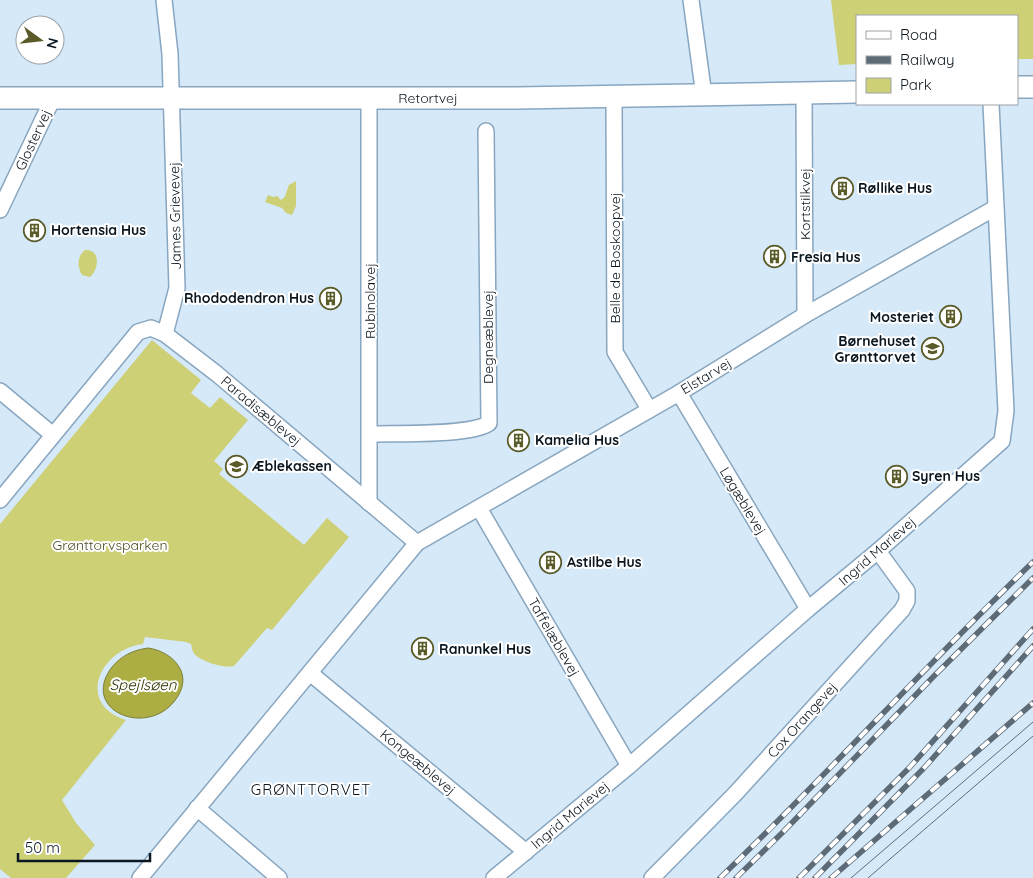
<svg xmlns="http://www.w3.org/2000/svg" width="1033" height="878" viewBox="0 0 1033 878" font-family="Quicksand,sans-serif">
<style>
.green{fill:#ced076}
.water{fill:#acad42;stroke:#7c8038}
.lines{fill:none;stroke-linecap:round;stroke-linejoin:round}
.street-casing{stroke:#88a6bf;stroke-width:18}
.secondary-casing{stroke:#88a6bf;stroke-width:24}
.street{stroke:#fff;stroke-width:15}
.secondary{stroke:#fff;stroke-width:21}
.tram{stroke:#5d6b77;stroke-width:1}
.rail-casing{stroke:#5d6b77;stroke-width:5.5}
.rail{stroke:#fff;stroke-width:4;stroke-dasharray:11;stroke-linecap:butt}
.labels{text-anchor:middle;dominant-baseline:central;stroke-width:4;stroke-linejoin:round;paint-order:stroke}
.street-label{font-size:14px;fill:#0b1720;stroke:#fff}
.poi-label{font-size:14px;font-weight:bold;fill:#0b1720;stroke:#fff;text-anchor:start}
.park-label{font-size:14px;fill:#4d4d22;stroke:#fff}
.water-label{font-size:15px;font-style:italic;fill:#313102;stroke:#fff}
.neighbourhood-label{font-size:15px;letter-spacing:1px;fill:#0b1720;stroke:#fff}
</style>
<rect width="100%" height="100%" fill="#d6e9f9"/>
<!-- green -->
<g class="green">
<path d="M831,0h202v59h-16v-43h-160v48l-18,1z"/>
<path d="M296,181v25l-4,9 -6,-2 -4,-5 -17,-6 3,-7 5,2 5,-1 2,4c7,-2 6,-9 9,-15z"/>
<path d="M85,250c16,-1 14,19 5,27l-8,-2c-5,-8 -5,-19 3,-25z"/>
<path d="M152,340l49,40 -10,13 19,15 10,-11 28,23 -34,41 9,8 -4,5 85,71 23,-27 22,19 -77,93 -5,-2 -33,38c-9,3 -36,-5 -41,-14 -1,-2 -1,-5 -2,-8l-5,-2 -41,-5 -2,7c-43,5 -68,60 -17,76l-64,80 14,23 19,22 -29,33h-55l-11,-9v-345z"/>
</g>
<!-- water -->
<path class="water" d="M148,648c23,3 45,24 30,48 -26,44 -100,16 -66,-29 9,-11 21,-17 36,-19z"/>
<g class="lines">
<defs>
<g id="street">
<path d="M164,0l6,54 7,234 -12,46"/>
<path d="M691,0l13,96"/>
<path d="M804,93l1,222"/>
<path d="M614,97l1,255 34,57"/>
<path d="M0,210l53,-112"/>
<path d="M0,391l53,44"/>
<path d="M679,393l129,216"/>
<path d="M370,434c25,-1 102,2 119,-11l-3,-292"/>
<path d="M0,500l138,-168 13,-4 14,6 52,40 200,169"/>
<path d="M369,503v-404"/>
<path d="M479,508l150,258"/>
<path d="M310,673l216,179"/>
<path d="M197,808l82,70"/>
<path d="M140,878l277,-335 262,-150 126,-78 190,-107"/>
<path d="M494,878l135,-112 179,-157 70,-58 124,-110 4,-30 -15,-307"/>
<path d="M652,878l83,-84 167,-184 5,-9v-10l-29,-40"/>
</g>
<g id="secondary">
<path d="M1017,87h16"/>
<path d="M0,98h517l340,-6"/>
</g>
</defs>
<!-- street casing -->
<use href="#street" class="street-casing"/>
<!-- secondary casing -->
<use href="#secondary" class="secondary-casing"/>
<!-- street -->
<use href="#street" class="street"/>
<!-- secondary -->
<use href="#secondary" class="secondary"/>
<!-- tram -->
<g class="tram">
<path d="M851,878l182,-156"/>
<path d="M868,878l165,-142"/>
</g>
<defs>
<g id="rail">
<path d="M720,878c107,-103 206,-213 313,-316"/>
<path d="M736,878l48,-47 150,-155 99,-98"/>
<path d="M799,878l111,-111 123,-138"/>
<path d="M815,878l109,-110 109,-122"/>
<path d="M831,878l202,-175"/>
</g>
</defs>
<!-- rail casing -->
<use href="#rail" class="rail-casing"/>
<!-- rail -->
<use href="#rail" class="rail"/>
</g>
<!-- icons -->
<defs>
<symbol id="building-ring" viewBox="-11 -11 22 22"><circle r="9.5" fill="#fff" stroke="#5a5b28" stroke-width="1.5"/><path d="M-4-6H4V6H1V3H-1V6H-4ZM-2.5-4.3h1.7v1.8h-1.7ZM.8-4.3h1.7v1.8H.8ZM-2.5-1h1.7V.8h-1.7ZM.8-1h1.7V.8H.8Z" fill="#5a5b28"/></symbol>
<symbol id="school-ring" viewBox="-11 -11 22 22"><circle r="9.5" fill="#fff" stroke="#5a5b28" stroke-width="1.5"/><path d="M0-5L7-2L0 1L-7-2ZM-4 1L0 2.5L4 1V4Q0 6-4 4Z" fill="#5a5b28"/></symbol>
</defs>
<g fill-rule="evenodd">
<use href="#building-ring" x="830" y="176" width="25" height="25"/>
<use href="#building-ring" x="22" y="218" width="25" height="25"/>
<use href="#building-ring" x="762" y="244" width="25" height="25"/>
<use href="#building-ring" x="318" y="286" width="25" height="25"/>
<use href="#building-ring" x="938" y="304" width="25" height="25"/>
<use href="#school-ring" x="920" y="336" width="25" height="25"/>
<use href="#building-ring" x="506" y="428" width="25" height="25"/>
<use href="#school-ring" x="224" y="454" width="25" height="25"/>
<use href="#building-ring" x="884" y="464" width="25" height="25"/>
<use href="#building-ring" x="538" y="550" width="25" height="25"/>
<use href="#building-ring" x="410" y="636" width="25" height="25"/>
</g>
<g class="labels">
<!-- street labels -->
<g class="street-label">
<text x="428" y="98">Retortvej</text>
<text transform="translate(33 140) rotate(-65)">Glostervej</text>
<text transform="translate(805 204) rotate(-90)">Kortstilkvej</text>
<text transform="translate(175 216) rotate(-91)">James Grievevej</text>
<text transform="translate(615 258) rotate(-90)">Belle de Boskoopvej</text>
<text transform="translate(370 301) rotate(-90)">Rubinolavej</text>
<text transform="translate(488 337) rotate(-90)">Degneæblevej</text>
<text transform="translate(706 376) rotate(-31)">Elstarvej</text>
<text transform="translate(261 411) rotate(40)">Paradisæblevej</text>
<text transform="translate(743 501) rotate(59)">Løgæblevej</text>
<text transform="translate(877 551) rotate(-41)">Ingrid Marievej</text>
<text transform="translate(554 637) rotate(60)">Taffelæblevej</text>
<text transform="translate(802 720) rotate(-48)">Cox Orangevej</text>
<text transform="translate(418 762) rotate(40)">Kongeæblevej</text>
<text transform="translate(570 815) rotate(-40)">Ingrid Marievej</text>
</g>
<!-- poi labels -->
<g class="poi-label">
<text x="858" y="188">Røllike Hus</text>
<text x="51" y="230">Hortensia Hus</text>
<text x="791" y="257">Fresia Hus</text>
<text x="314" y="298" text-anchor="end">Rhododendron Hus</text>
<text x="934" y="317" text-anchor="end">Mosteriet</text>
<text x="916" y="341" text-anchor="end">Børnehuset<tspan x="916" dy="16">Grønttorvet</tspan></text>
<text x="535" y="440">Kamelia Hus</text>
<text x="252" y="466">Æblekassen</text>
<text x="912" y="476">Syren Hus</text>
<text x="567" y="562">Astilbe Hus</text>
<text x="439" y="649">Ranunkel Hus</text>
</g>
<!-- park labels -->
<g class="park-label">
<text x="110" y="545">Grønttorvsparken</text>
</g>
<!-- water labels -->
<g class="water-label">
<text x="143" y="684">Spejlsøen</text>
</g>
<!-- neighbourhood labels -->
<g class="neighbourhood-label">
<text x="311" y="789">GRØNTTORVET</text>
</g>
</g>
<!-- legend -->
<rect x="856" y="15" width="162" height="90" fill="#ffffff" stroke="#9da2a6"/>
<rect x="866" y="31" width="25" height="8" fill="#ffffff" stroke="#9da2a6"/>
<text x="900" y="40" font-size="15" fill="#0b1720">Road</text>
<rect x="866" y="56" width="25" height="8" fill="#5d6b77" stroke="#9da2a6"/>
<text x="900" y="65" font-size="15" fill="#0b1720">Railway</text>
<rect x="866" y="78" width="25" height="15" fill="#ced076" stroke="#9da2a6"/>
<text x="900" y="90" font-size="15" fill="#0b1720">Park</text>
<!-- north arrow -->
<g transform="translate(40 40) rotate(105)"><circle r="24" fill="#ffffff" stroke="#9da2a6"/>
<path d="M0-4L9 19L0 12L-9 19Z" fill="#5a5b28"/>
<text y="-8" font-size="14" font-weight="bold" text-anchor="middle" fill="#0b1720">N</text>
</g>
<!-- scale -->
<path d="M18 853v8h132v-8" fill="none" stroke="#0b1720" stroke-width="2.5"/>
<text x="25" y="853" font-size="15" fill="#0b1720" stroke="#ffffff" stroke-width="4" paint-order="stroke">50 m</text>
</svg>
